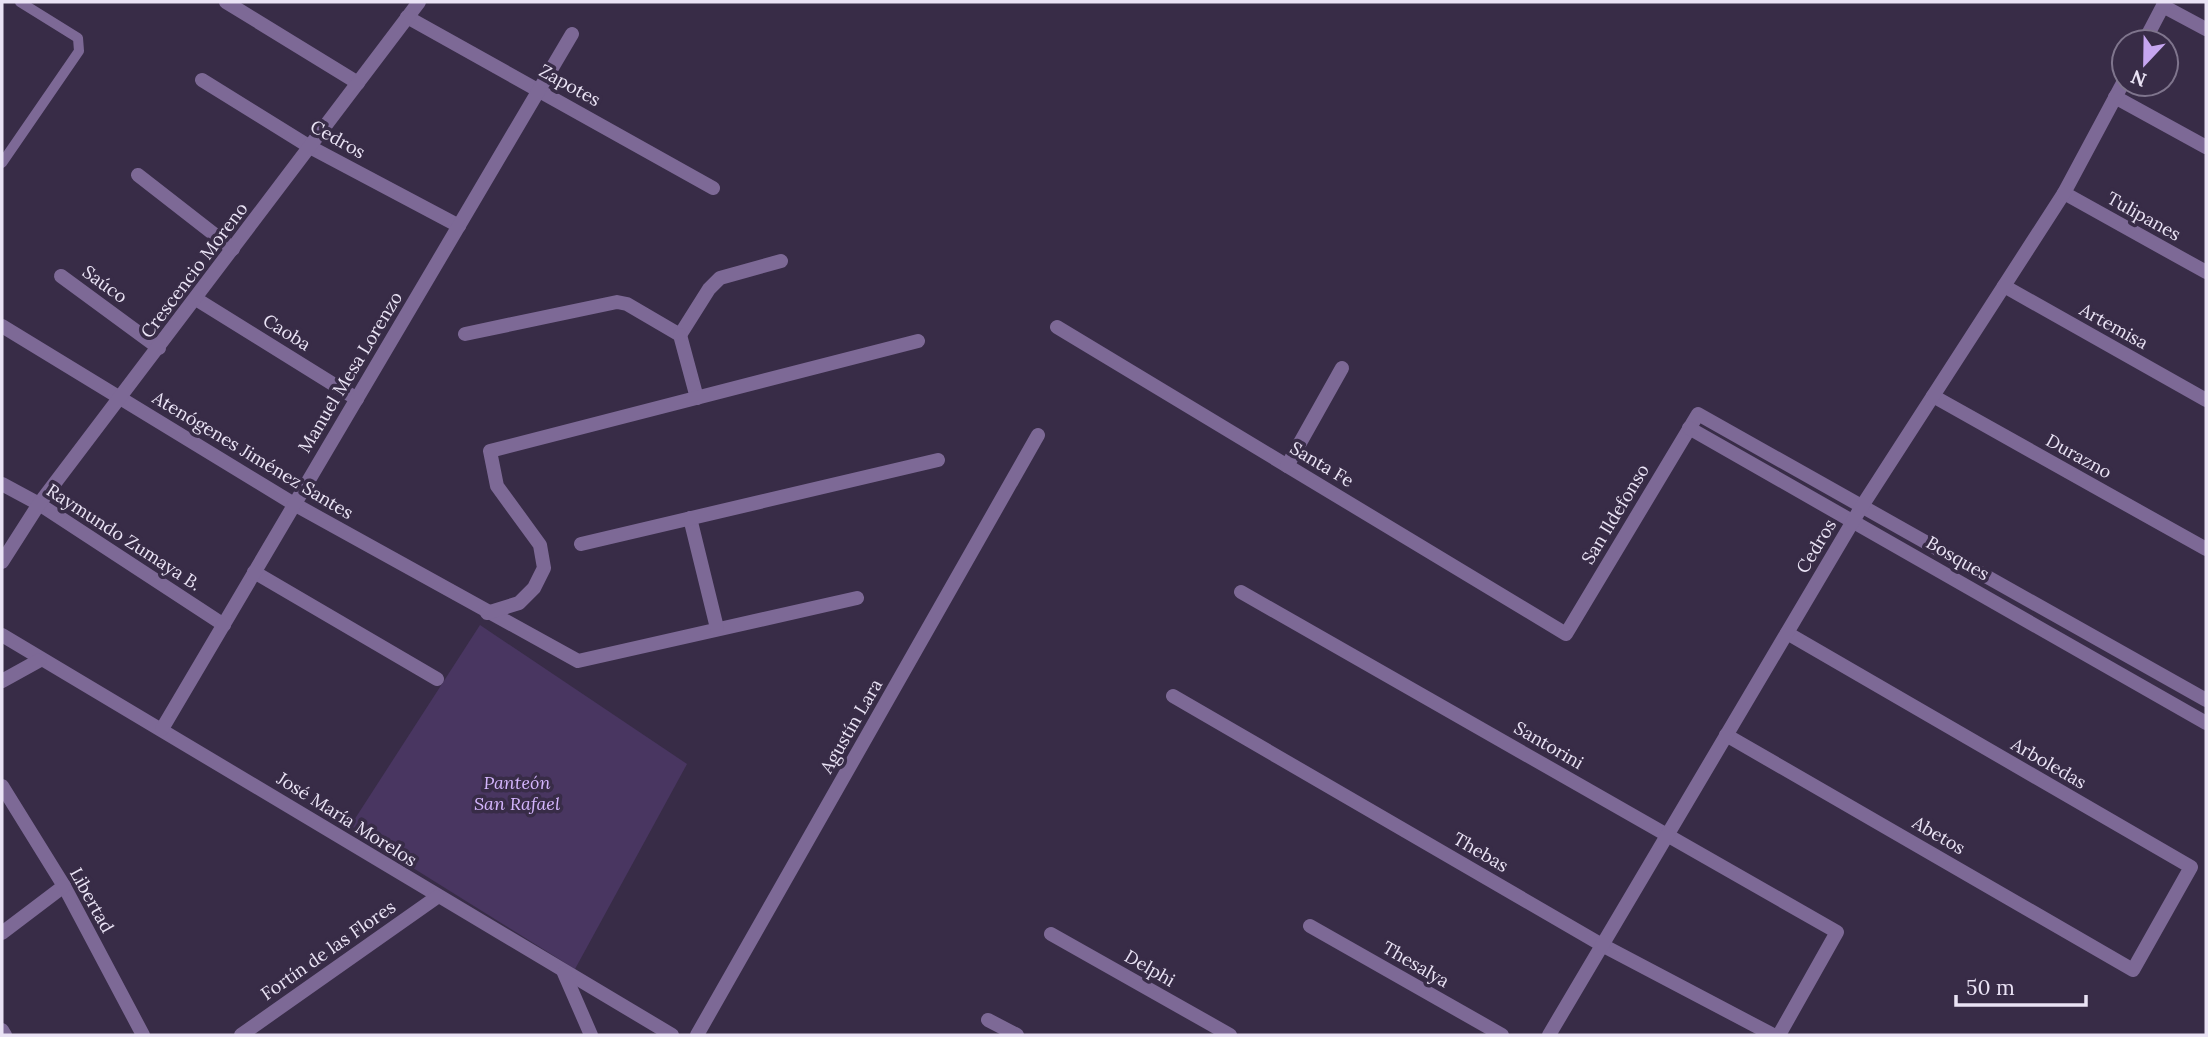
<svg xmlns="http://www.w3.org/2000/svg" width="2208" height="1037" viewBox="0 0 2208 1037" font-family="Lora,serif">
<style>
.green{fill:#493661}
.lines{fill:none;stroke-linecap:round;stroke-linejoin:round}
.service{stroke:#7d6996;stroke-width:10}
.minor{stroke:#7d6996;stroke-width:14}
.labels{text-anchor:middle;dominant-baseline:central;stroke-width:7;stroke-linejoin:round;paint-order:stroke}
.street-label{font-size:18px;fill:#eae3f5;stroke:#382c47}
.park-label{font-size:18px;font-style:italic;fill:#d4b5fd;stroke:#382c47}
</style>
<rect width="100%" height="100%" fill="#382c47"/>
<!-- green -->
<path class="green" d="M480,625l207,139 -112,205 -226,-141z"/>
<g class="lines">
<!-- service -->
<path class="service" d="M2,163l77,-112 -1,-13 -58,-36"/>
<!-- minor -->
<g class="minor">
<path d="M226,2l132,81"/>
<path d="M2163,6l43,23"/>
<path d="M407,17l306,171"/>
<path d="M2144,42l21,-40"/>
<path d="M202,80l108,67 149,79"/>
<path d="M2115,97l91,50"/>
<path d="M138,175l95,74"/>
<path d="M2064,193l142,79"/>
<path d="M61,276l98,72"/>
<path d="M2004,286l202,114"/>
<path d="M196,299l161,100"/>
<path d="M2,326l292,178 284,157 279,-63"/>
<path d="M1057,327l509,307 132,-220 508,286"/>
<path d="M465,334l152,-32 10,2 53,31 29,-46 11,-11 61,-17"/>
<path d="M680,335l17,63"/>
<path d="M1933,396l273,153"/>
<path d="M1689,428l517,295"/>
<path d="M1287,466l55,-98"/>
<path d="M2,484l37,20 185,121"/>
<path d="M690,518l27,110"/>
<path d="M581,544l357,-84"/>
<path d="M2,562l37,-58 380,-502"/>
<path d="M254,572l183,107"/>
<path d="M1241,592l596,340 -58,103"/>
<path d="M487,613l32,-10 15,-15 10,-20 -4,-23 -43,-59 -7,-35 428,-110"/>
<path d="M2,635l670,400"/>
<path d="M2,681l38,-21"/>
<path d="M1173,696l429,249 171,90"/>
<path d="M162,729l410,-695"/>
<path d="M1726,735l407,235 58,-103 -404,-234"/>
<path d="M2,786l62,100 79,149"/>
<path d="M1310,926l192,109"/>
<path d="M2,933l62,-47"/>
<path d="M1051,934l179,101"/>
<path d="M564,973l27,62"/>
<path d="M988,1020l29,15"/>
<path d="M2,1030l3,5"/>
<path d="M241,1035l196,-138"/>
<path d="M697,1035l341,-600"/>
<path d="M1549,1035l313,-529 202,-313 60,-112"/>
</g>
</g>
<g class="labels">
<!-- street labels -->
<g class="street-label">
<text transform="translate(570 85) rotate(29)">Zapotes</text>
<text transform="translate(338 139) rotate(29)">Cedros</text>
<text transform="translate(2144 216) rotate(29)">Tulipanes</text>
<text transform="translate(194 270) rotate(-53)">Crescencio Moreno</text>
<text transform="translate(105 284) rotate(36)">Saúco</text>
<text transform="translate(2114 326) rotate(29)">Artemisa</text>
<text transform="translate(287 332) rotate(32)">Caoba</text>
<text transform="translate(350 372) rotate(-59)">Manuel Mesa Lorenzo</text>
<text transform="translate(253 455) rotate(31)">Atenógenes Jiménez Santes</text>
<text transform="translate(2079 456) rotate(29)">Durazno</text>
<text transform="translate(1322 464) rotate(31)">Santa Fe</text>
<text transform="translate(1615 514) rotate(-59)">San Ildefonso</text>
<text transform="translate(124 537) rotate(33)">Raymundo Zumaya B.</text>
<text transform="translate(1816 546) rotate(-59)">Cedros</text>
<text transform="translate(1958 558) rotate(30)">Bosques</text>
<text transform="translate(851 726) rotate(-60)">Agustín Lara</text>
<text transform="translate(1549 745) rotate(30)">Santorini</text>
<text transform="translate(2049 763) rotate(30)">Arboledas</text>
<text transform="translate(347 819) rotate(32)">José María Morelos</text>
<text transform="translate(1939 835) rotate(30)">Abetos</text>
<text transform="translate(1481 852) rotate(30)">Thebas</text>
<text transform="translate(92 900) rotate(61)">Libertad</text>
<text transform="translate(328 950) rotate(-35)">Fortín de las Flores</text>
<text transform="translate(1416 964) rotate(30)">Thesalya</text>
<text transform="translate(1150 968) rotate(30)">Delphi</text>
</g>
<!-- park labels -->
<g class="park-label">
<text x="517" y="782">Panteón<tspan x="517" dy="21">San Rafael</tspan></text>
</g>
</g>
<!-- border -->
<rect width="2208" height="1037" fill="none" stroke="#eae3f5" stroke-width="7"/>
<!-- north arrow -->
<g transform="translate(2145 63) rotate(202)"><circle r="33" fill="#382c47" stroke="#7f758d" stroke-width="2"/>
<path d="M0-5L12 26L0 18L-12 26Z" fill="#c6a6f0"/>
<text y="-10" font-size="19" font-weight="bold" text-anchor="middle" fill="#eae3f5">N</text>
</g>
<!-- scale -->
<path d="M1956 995v10h130v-10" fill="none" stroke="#eae3f5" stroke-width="3.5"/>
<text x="1966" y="995" font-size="21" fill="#eae3f5" stroke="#382c47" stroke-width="5" paint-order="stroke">50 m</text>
</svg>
